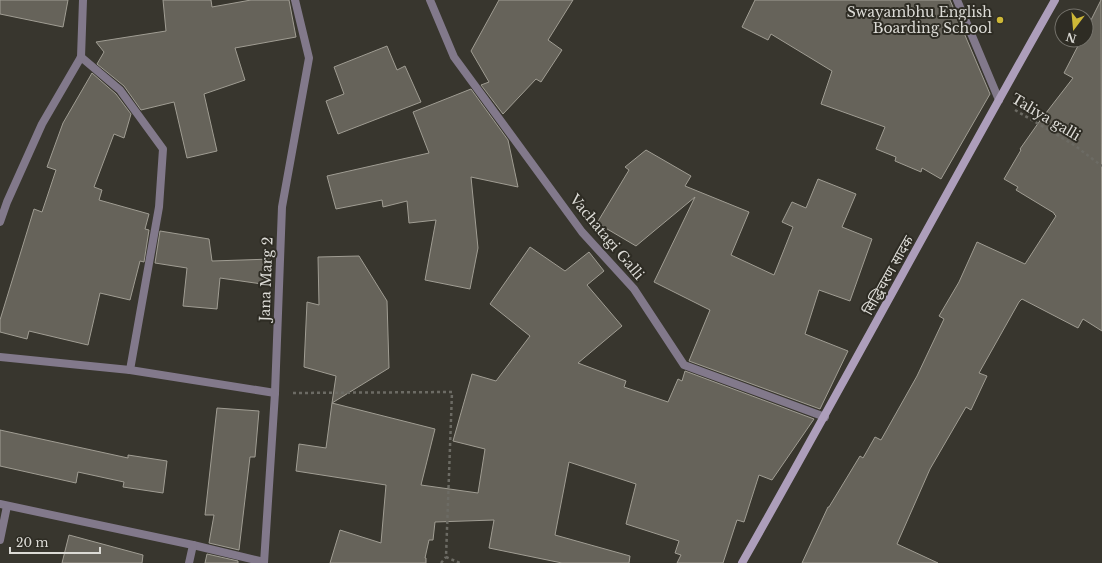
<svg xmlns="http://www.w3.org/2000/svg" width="1102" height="563" viewBox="0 0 1102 563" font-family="'Libre Baskerville','Noto Sans Devanagari',serif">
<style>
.building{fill:#66635a;stroke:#a09d93}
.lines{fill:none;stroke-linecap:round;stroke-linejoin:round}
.path{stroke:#6c6b64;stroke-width:2.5;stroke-dasharray:3 3;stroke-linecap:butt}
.minor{stroke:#82798b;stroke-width:8}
.secondary{stroke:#ad9ebb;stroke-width:8}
.poi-dot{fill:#ceb837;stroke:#2e2c24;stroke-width:1.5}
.labels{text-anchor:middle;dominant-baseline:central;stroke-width:4;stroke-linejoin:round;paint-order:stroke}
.poi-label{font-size:14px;fill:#dcdbd6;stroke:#2e2c24;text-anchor:end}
.street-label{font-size:14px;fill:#dcdbd6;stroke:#2e2c24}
</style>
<rect width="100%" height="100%" fill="#38362e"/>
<!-- building -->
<g class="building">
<path d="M0,0h68l-5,27 -63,-13z"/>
<path d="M163,0h48l1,7 39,-7h38l7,37 -61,11 10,32 -41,14 13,57 -30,7 -13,-56 -33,8 -17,-24 -27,-22 7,-12 -8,-10 70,-11z"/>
<path d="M499,0h74l-25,40 14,10 -21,32 -5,-3 -33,35 -22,-29 8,-3 -18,-31z"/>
<path d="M755,0h195l40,94 -49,85 -19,-11 -1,4 -26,-11 1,-4 -20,-8 9,-22 -64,-23 11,-33 -61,-37 -3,6 -26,-13z"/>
<path d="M1101,0l1,331 -19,-12 -5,9 -56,-29 -3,3 -40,71 8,3 -16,34 -5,-3 -36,62 -33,75 41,19h-136l26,-56h1l31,-51 3,2 12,-21 6,3 36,-64 27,-57 -5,-3 20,-34 18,-40 48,22 31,-48 -2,-2v-1l-38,-23 2,-3 -14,-8 17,-29 -1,-1 19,-27 34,-44 -9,-5 17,-33h5v-10z"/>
<path d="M387,46l10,24 8,-4 16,36 -83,32 -12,-33 18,-7 -10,-27z"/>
<path d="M92,73l24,21 15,20 -7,24 -10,-4 -20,53 8,3 -3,10 50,14 -4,15 4,1 -5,32 -4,-1 -10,39 -30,-7 -12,52 -59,-14 -2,8 -27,-7v-12l34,-111 8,3 14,-42 -9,-3 16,-44z"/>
<path d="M471,89l37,51 10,47 -47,-10 7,71 -8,41 -45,-9 11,-60 -27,3 -2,-22 -24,6 -1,-7 -46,9 -9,-33 102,-23 -16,-41z"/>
<path d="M646,150l45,26 -6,10 64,26 -18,43 43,20 19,-48 -11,-5 10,-20 14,6 12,-29 38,15 -14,33 30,12 -22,62 -31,-11 -14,44 43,17 -28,58 -131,-48 21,-51 -56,-28 41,-85 -59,49 -39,-23 32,-53 -4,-3z"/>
<path d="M160,231l49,8 3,22 60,-2 -3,26 -49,-7 -3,31 -34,-3 4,-38 -32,-5z"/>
<path d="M530,247l35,24 24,-19 15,19 -17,14 35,41 -44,37 48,18 -2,6 44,15 10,-23 4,2 3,-10 129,48 -42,61 -13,-5 -15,47 -7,-2 -14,43h-46l4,-8 -6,-2 4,-12 -53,-17 10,-40 -67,-22 -14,73 75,21 -1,7h-67l-73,-15 5,-28 -59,2 -2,18h-4l-4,18h1v5h-96l10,-33 41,13 5,-58 -90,-14 3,-27 27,4 6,-45 103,26 -14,56 57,8 7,-44 -32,-8 19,-67 24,7 34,-45 -40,-32z"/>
<path d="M359,256l28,45 2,67 -57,35 4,-27 -32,-9 3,-65 12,3 -1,-48z"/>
<path d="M217,408l42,3 -4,46h-5l-11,93 -30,-7 5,-28h-9z"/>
<path d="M0,430l128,28v-3l39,6 -4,32 -40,-6 1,-5 -46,-10 -2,11 -76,-17z"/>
<path d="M69,535l74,20 -1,8h-80z"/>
<path d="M207,554l31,7v2h-33z"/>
</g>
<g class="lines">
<!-- path -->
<g class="path">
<path d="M1015,110l59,35 28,21"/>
<path d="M293,393l159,-1 -6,165 14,6"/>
<path d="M441,563l5,-6"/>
</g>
<!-- minor -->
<g class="minor">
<path d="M430,0l24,57 128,175 52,57 50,76 141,52"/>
<path d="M957,0l42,100"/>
<path d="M81,57l39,33 43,59 -4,58 -29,163"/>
<path d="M0,222l7,-20 35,-78 39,-67 2,-57"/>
<path d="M0,357l130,13 145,23"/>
<path d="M0,504l193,41 71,17"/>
<path d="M0,540l7,-34"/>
<path d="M189,563l4,-18"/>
<path d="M264,563l11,-170 7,-186 27,-149 -14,-58"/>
</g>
<!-- secondary -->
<path class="secondary" d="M742,563c106,-187 207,-376 313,-563"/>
</g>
<!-- markers -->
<circle class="poi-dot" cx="1000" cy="20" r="4"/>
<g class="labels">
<!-- poi labels -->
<g class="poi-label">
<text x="992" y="12">Swayambhu English<tspan x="992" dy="16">Boarding School</tspan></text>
</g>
<!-- street labels -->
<g class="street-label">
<text transform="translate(1046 117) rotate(31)">Taliya galli</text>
<text transform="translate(607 237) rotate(50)">Vachatagi Galli</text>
<text transform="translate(888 275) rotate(-61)">सिद्धिचरण सादक</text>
<text transform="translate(266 279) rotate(-88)">Jana Marg 2</text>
</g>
</g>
<!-- north arrow -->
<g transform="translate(1074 28) rotate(196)"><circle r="19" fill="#2e2c24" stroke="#74726b"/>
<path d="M0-3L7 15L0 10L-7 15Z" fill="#ceb837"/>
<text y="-6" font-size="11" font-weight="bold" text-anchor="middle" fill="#dcdbd6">N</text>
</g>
<!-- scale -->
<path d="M10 547v6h90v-6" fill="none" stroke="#dcdbd6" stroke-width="2"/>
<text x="16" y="547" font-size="12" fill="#dcdbd6" stroke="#2e2c24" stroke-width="3" paint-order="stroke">20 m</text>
</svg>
